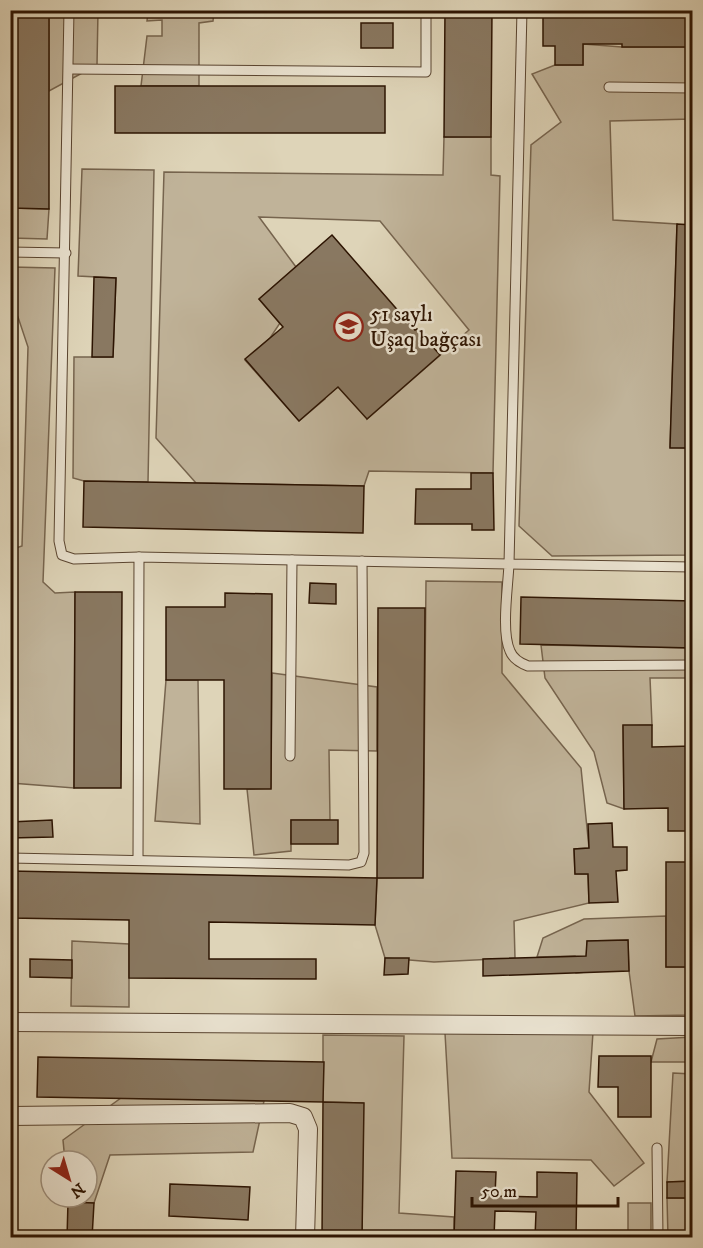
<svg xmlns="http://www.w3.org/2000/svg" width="703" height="1248" viewBox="0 0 703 1248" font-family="'IM FELL DW Pica',serif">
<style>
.green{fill:#c0b399;stroke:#76644e;stroke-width:1.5;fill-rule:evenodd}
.building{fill:#897861;stroke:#2d1402;stroke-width:1.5}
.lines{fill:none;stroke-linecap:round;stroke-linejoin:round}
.service-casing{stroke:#594430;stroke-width:11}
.minor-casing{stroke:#594430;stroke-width:20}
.service{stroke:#eae3d1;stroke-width:9}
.minor{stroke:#eae3d1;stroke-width:18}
.labels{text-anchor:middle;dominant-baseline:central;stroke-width:5;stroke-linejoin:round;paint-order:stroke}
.poi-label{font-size:22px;fill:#2d1402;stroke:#eae3d1;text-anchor:start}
</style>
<rect width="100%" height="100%" fill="#ded4b8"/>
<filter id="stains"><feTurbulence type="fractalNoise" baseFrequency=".00333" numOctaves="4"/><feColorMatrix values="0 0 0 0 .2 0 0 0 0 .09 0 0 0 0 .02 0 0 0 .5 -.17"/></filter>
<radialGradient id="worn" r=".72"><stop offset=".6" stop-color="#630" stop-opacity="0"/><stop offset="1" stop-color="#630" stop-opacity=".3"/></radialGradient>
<!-- green -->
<g class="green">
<path d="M49,11h49l-1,54 -48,26z"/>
<path d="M148,11h66l-1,10 -14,2v63h-58l6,-50h15v-16l-15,1z"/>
<path d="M583,44l39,3h70v72l-82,2 3,99 64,4 -7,223 22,1v107l-140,1 -33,-30 12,-381 30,-23 -29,-48 23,-9h28z"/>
<path d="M444,137h47v38l9,1 -7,297 -124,-2 -5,15 -168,-3 -40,-45 8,-266 279,3zM259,217l121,4 89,109 -102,89 -12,-71 -50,28 20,23 -26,22 -54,-61 25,-22 10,-15 -21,-24 37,-32z"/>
<path d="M82,169l72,1 -6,312 -64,-1 -11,-3 1,-121h39l3,-79 -38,-2z"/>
<path d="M11,208l38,1 -2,30 -36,-1z"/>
<path d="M11,267l44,1 -12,314 12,11 20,-1 -1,196 -63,-5 -1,-233 12,-4 6,-199 -10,-30 -7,-10z"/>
<path d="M426,581l76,1v91l79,95 8,80 -15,1 1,25h13l1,29 -75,18 1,37 -81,4 -49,-4 -10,-33 2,-47 46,-1z"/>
<path d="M541,645l151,3v30h-42l2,47 -29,1 1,83 -17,-6 -13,-51 -49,-74z"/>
<path d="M272,673l105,14v64l-48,-1 1,70h-39v31l-37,4 -7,-66 24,-1z"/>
<path d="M166,680h32l2,144 -45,-3z"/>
<path d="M666,916v51h26v48l-57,1 -6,-45 -1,-31 -41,1 -1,31 -10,1 -1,-17 -38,1 6,-19 41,-19z"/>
<path d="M72,941l57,3v63l-58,-1z"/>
<path d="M593,1032l-4,60 55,71 -30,23 -23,-26 -139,-2 -7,-125z"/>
<path d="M323,1035l81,1 -5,177 55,4v20h-92l1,-134 -40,-1z"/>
<path d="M692,1037v25h-41l6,-23z"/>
<path d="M673,1073l19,1v107l-25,1z"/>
<path d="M121,1098l143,3 -11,51 -143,3 -16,48 -26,-1v-5h19v-36h-22l-2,-21z"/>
<path d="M667,1198h25v39h-24z"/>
<rect x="628" y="1203" width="23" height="34"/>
</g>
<!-- building -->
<g class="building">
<path d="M10,10h39v199l-39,-1z"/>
<path d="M445,10h47l-1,127h-47z"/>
<path d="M543,10h150v37h-71v-3h-39v21h-28v-19h-12z"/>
<rect x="361" y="23" width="32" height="25"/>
<rect x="115" y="86" width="270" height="47"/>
<path d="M677,224l16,1v223h-23z"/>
<path d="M332,235l83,95 2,-1 23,26 -73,64 -29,-32 -39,34 -54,-62 38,-32 -24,-28z"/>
<path d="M94,277l22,1 -3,79h-21z"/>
<path d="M471,473h22l1,57h-22v-6h-57l1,-35h55z"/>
<path d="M84,481l280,5 -1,47 -280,-6z"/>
<path d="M310,583l26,1v20l-27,-1z"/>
<path d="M75,592h47l-1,196h-47z"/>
<path d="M225,593l47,1 -1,195h-47v-109h-58v-73h59z"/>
<path d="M521,597l172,4v47l-173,-4z"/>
<path d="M378,608h47l-2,270h-46z"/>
<path d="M623,725h29v22l41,-1v85h-25v-23l-44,1z"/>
<path d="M52,820l1,17 -43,1v-16z"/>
<rect x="291" y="820" width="47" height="24"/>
<path d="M612,823l1,24h14v23l-11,1 2,31 -29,1 -1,-29h-13l-1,-25 15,-1 -1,-24z"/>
<rect x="666" y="862" width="27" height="105"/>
<path d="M10,871l367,7 -2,47 -166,-3v37h107v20l-187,-1v-58l-119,-2z"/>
<path d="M628,940l1,31 -146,5v-17l103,-3 1,-15z"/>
<path d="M385,958h24l-1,16 -24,1z"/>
<path d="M30,959l42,1v18l-42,-1z"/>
<path d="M599,1056h52v61h-33v-30h-20z"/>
<path d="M38,1057l286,5 -1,40 -286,-5z"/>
<path d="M323,1102l41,1 -2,135h-40z"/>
<path d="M456,1171l40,1 -1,24 42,1v-25l40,1 -1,65h-41l1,-26 -41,-1 -1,27h-40z"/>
<path d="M693,1181v17h-26v-16z"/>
<path d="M170,1184l80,3 -2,33 -79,-4z"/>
<path d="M68,1202l26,1 -2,35h-25z"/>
</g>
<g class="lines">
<defs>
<g id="service">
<path d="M69,10l-10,531 3,14 12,4 65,-2 370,7c-1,23 -8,68 1,87 3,8 10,12 18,15l164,-1"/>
<path d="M522,10l-13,554 183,3"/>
<path d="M69,69l357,3v-62"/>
<path d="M609,87l83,1"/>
<path d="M10,252l56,1"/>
<path d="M290,756l2,-196"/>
<path d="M10,858l339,7 12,-3 3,-9 -2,-292"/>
<path d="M138,859l1,-302"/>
<path d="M657,1148l1,90"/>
</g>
<g id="minor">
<path d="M10,1022l682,4"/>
<path d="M10,1116l280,-3 13,4 5,12 -3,109"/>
</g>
</defs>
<!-- service casing -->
<use href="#service" class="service-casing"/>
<!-- minor casing -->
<use href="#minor" class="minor-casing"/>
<!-- service -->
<use href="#service" class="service"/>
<!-- minor -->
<use href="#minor" class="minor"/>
</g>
<!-- icons -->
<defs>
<symbol id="school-ring" viewBox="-11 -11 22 22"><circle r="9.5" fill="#eae3d1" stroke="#8f2418" stroke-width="1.5"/><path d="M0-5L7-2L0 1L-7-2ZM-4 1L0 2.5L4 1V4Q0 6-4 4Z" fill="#8f2418"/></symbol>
</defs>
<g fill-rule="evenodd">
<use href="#school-ring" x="332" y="310" width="33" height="33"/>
</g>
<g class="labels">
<!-- poi labels -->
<g class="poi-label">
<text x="370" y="314">51 saylı<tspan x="370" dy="25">Uşaq bağçası</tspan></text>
</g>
</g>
<!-- margin -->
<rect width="703" height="1248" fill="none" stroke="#ded4b8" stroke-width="36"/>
<rect x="12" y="12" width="679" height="1224" fill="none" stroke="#2d1402" stroke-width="3"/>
<rect x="18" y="18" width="667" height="1212" fill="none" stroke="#2d1402" stroke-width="1.5"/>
<!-- north arrow -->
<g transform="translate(69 1179) rotate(143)"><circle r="28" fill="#eae3d1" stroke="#9e907e" stroke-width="1.5"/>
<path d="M0-4.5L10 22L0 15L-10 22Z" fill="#8f2418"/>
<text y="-9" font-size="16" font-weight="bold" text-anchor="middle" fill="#2d1402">N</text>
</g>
<!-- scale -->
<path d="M472 1197v9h146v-9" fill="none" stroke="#2d1402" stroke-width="3"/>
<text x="481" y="1197" font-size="18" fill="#2d1402" stroke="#eae3d1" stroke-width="4.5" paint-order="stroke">50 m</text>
<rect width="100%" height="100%" filter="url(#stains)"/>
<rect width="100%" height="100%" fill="url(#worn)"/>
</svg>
